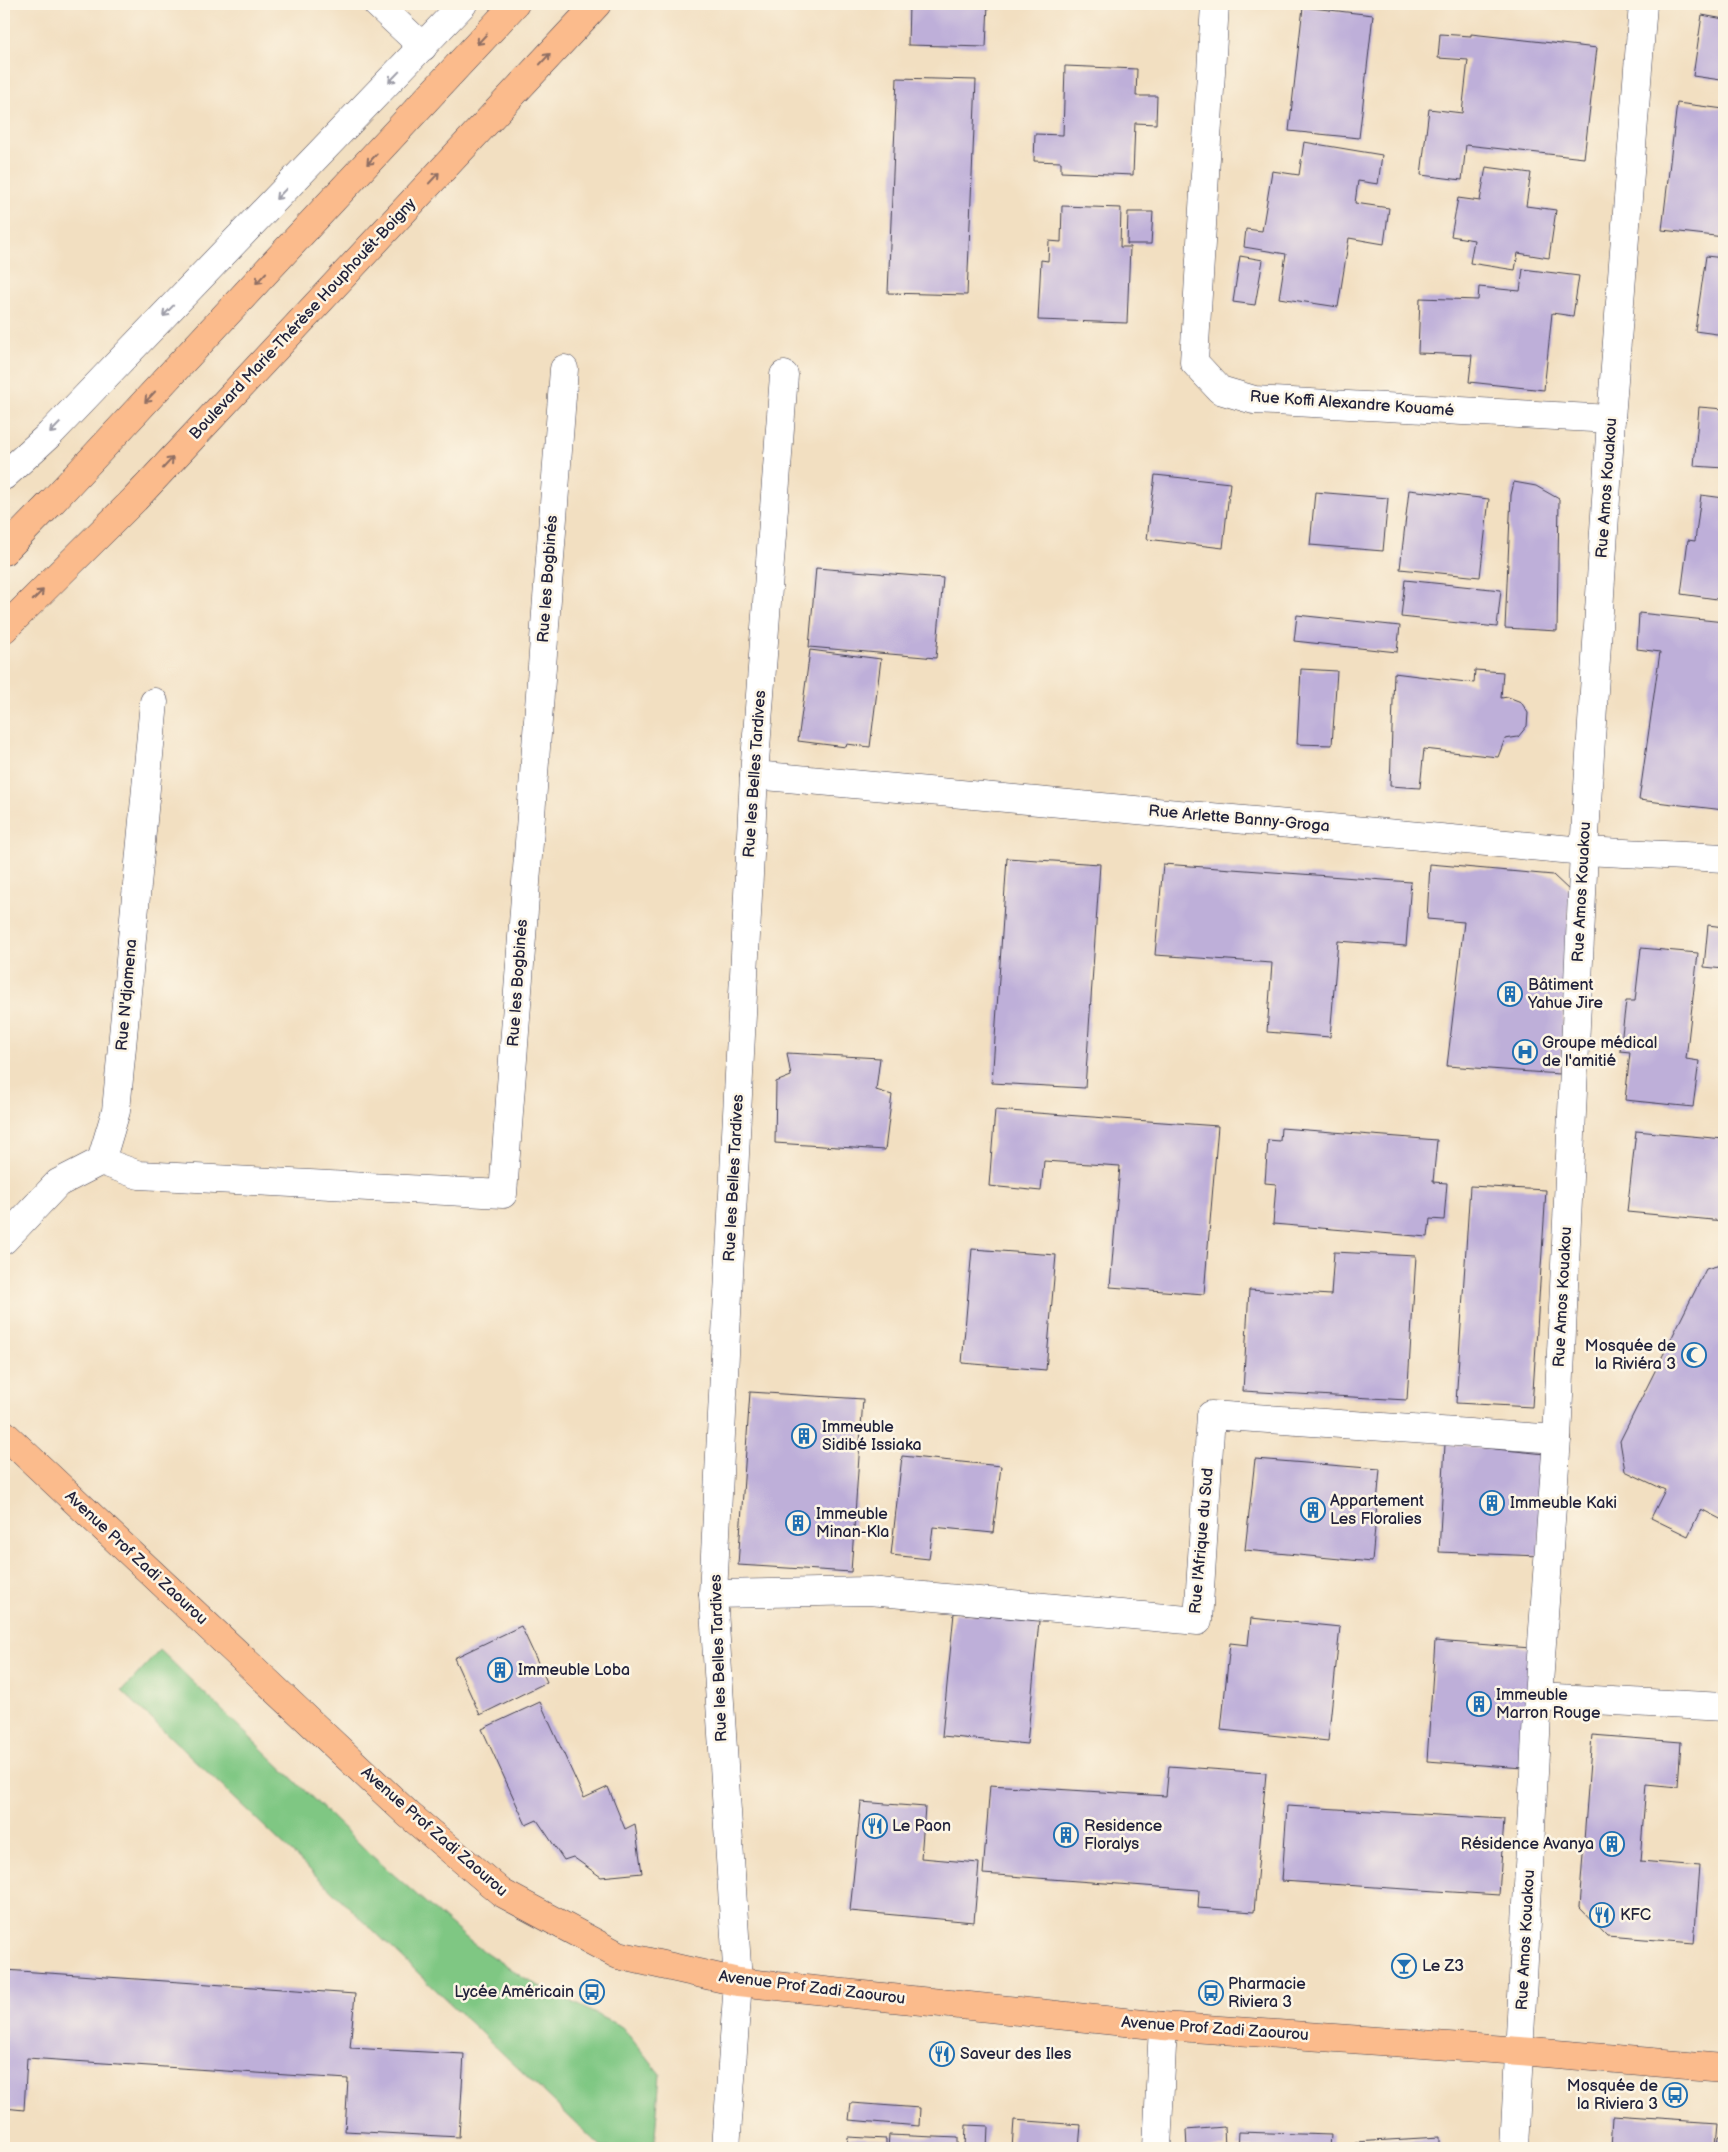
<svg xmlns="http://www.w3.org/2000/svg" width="1728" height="2152" viewBox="0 0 1728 2152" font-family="'Balsamiq Sans',sans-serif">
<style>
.green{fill:#7fc783;stroke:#50745f}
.building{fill:#beafd9}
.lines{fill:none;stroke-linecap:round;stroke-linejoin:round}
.minor-casing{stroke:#413e4f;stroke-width:29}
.major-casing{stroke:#413e4f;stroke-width:29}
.minor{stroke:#fff;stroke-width:28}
.major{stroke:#fbbb8c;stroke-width:28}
.oneway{stroke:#8e6e64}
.oneway2{stroke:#9c9ca7}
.labels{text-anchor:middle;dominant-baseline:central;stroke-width:5;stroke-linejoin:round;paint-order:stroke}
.street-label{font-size:16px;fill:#22223b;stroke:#fcf5e5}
.poi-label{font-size:16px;fill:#22223b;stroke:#fcf5e5;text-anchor:start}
</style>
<rect width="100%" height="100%" fill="#fcf5e5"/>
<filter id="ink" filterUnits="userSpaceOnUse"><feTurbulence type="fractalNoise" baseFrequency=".02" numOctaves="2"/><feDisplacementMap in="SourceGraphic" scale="10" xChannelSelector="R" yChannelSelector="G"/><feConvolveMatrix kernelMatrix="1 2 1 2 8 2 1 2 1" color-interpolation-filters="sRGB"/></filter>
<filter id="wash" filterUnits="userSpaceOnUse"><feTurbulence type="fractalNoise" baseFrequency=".0096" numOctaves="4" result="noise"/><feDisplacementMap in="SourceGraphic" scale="20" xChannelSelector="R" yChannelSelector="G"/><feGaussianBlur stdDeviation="1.12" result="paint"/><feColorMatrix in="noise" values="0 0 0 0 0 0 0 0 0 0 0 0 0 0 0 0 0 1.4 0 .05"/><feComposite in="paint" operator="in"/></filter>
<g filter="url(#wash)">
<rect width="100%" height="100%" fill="#f2dfc1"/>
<!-- green -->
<path class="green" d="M160,1650l211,205 101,88 53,36 97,48 38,47 -6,74h-52l-480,-457z"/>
<g id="blocks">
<!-- building -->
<g class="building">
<path d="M909,4h79l-2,43 -78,-2z"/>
<path d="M1303,7l70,8 -14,123 -70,-7z"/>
<path d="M1702,15l22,4v40l-3,21 -28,-4z"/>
<path d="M1440,34l31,2v-2l126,14 -13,110 -118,-13 -4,35 -41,-5 8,-66 33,4 6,-53 -30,-2z"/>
<path d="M1065,66l72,3 -1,27h21l-1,28 -21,-1 -2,52 -72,-3v-10l-27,-1 1,-27 28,1z"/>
<path d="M897,78l79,2 -9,215 -79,-2z"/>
<path d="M1677,103l47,6v128l-62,-7z"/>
<path d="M1304,142l78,13 -4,29 -20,-3 -3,22 34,5 -5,36 -35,-6 -11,69 -59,-9 7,-44 -42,-7 2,-18 16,2 10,-60 27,4z"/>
<path d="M1486,167l45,6 -5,33 30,4 -7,48 -31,-5 -3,17 -45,-7 4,-23 -23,-4 7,-38 22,3z"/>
<path d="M1062,206l59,2 -1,39h10l-3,76 -89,-3 3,-60 7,1 1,-20 12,1z"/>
<path d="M1128,212h25l-2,32h-24z"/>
<path d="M1240,256l23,4 -8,45 -22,-3z"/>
<path d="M1706,256l18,2v77l-29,-4z"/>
<path d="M1523,269l56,7 -6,40 -21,-3 -8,77 -75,-8 3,-27 -54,-2 2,-55 58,2 1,-13 41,4z"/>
<path d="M1699,407l25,2v59l-30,-2z"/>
<path d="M1155,475l75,8 -7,65 -76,-9z"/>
<path d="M1514,482l22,4 23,13 -2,132 -52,-3 6,-133z"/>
<path d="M1409,490l80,9 -9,78 -80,-8z"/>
<path d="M1315,492l73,6 -5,53 -73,-6z"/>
<path d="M1701,495l23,3v102l-43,-6 7,-54 7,1z"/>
<path d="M816,568l127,10 -7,80 -127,-11z"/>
<path d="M1405,580l96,10 -4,37 -96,-10z"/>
<path d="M1639,613l85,9v188l-85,-10 21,-148 -23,-3z"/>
<path d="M1297,615l103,11 -3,26 -103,-11z"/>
<path d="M810,650l71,9 -11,88 -23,-3 -1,3 -48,-6z"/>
<path d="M1301,669l36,2 -5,74 -35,-1z"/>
<path d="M1475,670l28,2 -2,26 7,-1 13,5 7,11 -1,13 -9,11 -13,2 -7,18 -74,-8 -4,39 -30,-2 4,-113 80,10z"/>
<path d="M1007,858l93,6 -15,224 -93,-5z"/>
<path d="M1163,864l248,18 -5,64 -68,-5 -8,96 -63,-5 5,-69 -117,-8z"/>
<path d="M1430,864l123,11 17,16 -10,183 -113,-8 17,-144 -37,-3z"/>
<path d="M1708,925l16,2v42l-20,-2z"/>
<path d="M1641,948l57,5 -12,106 13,2 -6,46 -68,-7 5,-48 -10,-1 6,-50h9z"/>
<path d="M787,1053l93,5 -4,32 16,5 -7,55 -110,-7 1,-61 15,-6z"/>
<path d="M995,1110l223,16 -14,168 -94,-7 10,-121 -76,-5 -3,30 -52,-5z"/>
<path d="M1281,1128l156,12 -4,42 14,1 -3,37 -14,-1 -2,18 -155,-13 3,-40 -11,-1 3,-43 12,1z"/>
<path d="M1636,1131l88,8v82l-97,-9z"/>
<path d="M1470,1186l76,4 -14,217 -76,-4z"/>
<path d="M972,1249l84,6 -10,115 -84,-7z"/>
<path d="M1334,1252l82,4 -9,144 -164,-9 6,-101 82,5z"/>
<path d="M1724,1264v257l-23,-12 -13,27 -37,-18 14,-28 -40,-19 -5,-30 86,-172z"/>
<path d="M750,1392l113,7 -12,173 -113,-7z"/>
<path d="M1445,1444l100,10 -6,102 -100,-4z"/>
<path d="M902,1456l99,10 -8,67 -60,-6 -4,32 -38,-4z"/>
<path d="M1255,1459l125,10 -8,93 -127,-12z"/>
<path d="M954,1613l85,8 -12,123 -85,-8z"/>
<path d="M1251,1618l89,9 -12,114 -107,-11 9,-87 18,2z"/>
<path d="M521,1626l26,56 -67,33 -26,-57z"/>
<path d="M1435,1641l96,7 -8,120 -96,-7z"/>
<path d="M540,1702l44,96 24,-11 17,42 10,-5 7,49 -41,4 -28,-20 -9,3 -27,-40 -11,5 -44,-96z"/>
<path d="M1592,1735l89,7 -3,45 -32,-3 -6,77 60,5 -6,77 -87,-7 -28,-29z"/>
<path d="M1169,1766l97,7 -12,139 -56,-4 1,-18 -216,-16 7,-89 176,11z"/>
<path d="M861,1802l64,5 -4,51 58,5 -5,59 -124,-11z"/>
<path d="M1287,1806l217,13 -5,76 -217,-14z"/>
<path d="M5,1970l350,24 -5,54 114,6 -5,83 -114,-6 3,-52 -321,-21 -3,52 -20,-2z"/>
<path d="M851,2103l69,5 -1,18 -70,-6z"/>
<path d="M1613,2116l103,7 -2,25 -103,-1z"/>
<path d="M1014,2120l67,5 -2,23h-67z"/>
<path d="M966,2125l22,1 -1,22h-22z"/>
<path d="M1224,2127l1,21h-38l-1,-18z"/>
<path d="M1239,2132l92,3 -1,13h-92z"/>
<path d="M889,2135l69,3v10h-70z"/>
<path d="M848,2137l38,2v9h-39z"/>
<path d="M1439,2137v11h-84v-6z"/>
<path d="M1717,2139h7v9h-8z"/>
</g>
</g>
</g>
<g filter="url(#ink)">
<use href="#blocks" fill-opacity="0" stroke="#413e4f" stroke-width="1"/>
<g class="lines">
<defs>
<g id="minor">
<path d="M377,4l46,43"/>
<path d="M1215,4l-21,358 26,28 34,10 357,19"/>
<path d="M4,476l46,-42 413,-430"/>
<path d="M754,775l830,76 140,7"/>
<path d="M101,1161l38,14 364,19 61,-825"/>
<path d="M4,1240l54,-57 43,-22 15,-50 38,-409"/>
<path d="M713,1594l156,-3 329,30 13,-206 346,24"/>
<path d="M1538,1697l186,10"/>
<path d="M726,2148l12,-166 -25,-388 41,-819 30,-400"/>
<path d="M1157,2148l6,-122"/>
<path d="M1514,2148l24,-451 19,-258 27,-588 27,-432 32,-415"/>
</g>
<g id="major">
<path d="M4,551l47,-48 464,-499"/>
<path d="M4,629l131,-130 462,-495"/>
<path d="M4,1434l405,381 93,78 116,62 120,27 425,44 357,25 204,17"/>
</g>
</defs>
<!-- minor casing -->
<use href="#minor" class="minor-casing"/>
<!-- major casing -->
<use href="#major" class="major-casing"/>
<!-- minor -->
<use href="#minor" class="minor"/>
<!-- major -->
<use href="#major" class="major"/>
</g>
<!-- one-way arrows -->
<defs><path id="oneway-shaft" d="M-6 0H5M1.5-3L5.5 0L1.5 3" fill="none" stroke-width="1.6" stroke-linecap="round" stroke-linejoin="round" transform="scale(1.25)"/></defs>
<g class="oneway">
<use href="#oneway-shaft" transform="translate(482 39) rotate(133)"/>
<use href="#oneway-shaft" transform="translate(545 59) rotate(-47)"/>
<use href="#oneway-shaft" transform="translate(372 159) rotate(133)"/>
<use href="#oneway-shaft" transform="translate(434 178) rotate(-47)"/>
<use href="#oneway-shaft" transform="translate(261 278) rotate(133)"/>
<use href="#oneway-shaft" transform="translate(150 397) rotate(133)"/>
<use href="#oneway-shaft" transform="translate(168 463) rotate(-47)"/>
<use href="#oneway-shaft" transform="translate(38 595) rotate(-45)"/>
</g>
<g class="oneway2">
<use href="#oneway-shaft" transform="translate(394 77) rotate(134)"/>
<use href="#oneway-shaft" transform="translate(281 194) rotate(134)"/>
<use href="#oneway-shaft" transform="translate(168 311) rotate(134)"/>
<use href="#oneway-shaft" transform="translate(55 428) rotate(134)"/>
</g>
</g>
<!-- icons -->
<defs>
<symbol id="building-ring" viewBox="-11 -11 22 22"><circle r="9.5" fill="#fcf5e5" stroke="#1f6fb2" stroke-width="1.5"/><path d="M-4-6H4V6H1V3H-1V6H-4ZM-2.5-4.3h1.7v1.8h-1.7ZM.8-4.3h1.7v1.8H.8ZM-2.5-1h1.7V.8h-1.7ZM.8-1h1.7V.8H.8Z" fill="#1f6fb2"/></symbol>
<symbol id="hospital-ring" viewBox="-11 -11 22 22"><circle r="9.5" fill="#fcf5e5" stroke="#1f6fb2" stroke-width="1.5"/><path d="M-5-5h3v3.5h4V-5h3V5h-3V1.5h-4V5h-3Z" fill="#1f6fb2"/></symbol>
<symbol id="mosque-ring" viewBox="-11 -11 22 22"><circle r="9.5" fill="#fcf5e5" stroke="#1f6fb2" stroke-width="1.5"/><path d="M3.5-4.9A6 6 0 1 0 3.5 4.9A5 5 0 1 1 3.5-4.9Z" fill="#1f6fb2"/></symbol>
<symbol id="restaurant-ring" viewBox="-11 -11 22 22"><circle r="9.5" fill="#fcf5e5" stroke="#1f6fb2" stroke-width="1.5"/><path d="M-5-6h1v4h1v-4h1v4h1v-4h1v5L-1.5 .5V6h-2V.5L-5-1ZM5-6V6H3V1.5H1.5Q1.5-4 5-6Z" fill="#1f6fb2"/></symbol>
<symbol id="bar-ring" viewBox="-11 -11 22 22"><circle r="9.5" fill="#fcf5e5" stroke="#1f6fb2" stroke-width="1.5"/><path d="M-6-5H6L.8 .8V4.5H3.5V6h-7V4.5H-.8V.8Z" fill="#1f6fb2"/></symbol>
<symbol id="bus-ring" viewBox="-11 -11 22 22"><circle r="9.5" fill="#fcf5e5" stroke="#1f6fb2" stroke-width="1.5"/><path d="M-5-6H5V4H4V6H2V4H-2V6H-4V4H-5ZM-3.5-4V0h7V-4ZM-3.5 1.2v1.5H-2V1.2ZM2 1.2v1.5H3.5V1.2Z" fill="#1f6fb2"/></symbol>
</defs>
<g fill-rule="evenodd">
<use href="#building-ring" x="1496" y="980" width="28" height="28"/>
<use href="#hospital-ring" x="1511" y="1038" width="28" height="28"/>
<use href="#mosque-ring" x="1680" y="1341" width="28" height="28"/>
<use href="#building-ring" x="790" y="1422" width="28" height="28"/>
<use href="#building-ring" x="1478" y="1489" width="28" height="28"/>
<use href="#building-ring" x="1299" y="1496" width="28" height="28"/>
<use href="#building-ring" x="784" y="1509" width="28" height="28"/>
<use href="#building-ring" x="486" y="1656" width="28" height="28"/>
<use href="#building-ring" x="1465" y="1690" width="28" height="28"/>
<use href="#restaurant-ring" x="861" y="1812" width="28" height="28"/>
<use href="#building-ring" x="1052" y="1821" width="28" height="28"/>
<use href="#building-ring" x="1598" y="1830" width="28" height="28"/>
<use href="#restaurant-ring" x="1588" y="1901" width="28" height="28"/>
<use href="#bar-ring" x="1390" y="1952" width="28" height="28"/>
<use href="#bus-ring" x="578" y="1978" width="28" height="28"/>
<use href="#bus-ring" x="1197" y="1979" width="28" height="28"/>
<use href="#restaurant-ring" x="928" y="2040" width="28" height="28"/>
<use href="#bus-ring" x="1661" y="2081" width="28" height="28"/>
</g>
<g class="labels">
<!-- street labels -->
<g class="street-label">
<text transform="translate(303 319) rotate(-47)">Boulevard Marie-Thérèse Houphouët-Boigny</text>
<text transform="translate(1352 404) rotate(4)">Rue Koffi Alexandre Kouamé</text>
<text transform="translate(1607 488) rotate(-86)">Rue Amos Kouakou</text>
<text transform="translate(548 579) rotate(-86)">Rue les Bogbinés</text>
<text transform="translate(755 774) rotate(-86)">Rue les Belles Tardives</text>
<text transform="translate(1239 819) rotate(5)">Rue Arlette Banny-Groga</text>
<text transform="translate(1582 892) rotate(-87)">Rue Amos Kouakou</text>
<text transform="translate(518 983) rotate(-86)">Rue les Bogbinés</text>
<text transform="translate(127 995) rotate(-85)">Rue N'djamena</text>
<text transform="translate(734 1178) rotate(-87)">Rue les Belles Tardives</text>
<text transform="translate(1563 1297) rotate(-87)">Rue Amos Kouakou</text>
<text transform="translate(1202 1541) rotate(-85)">Rue l'Afrique du Sud</text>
<text transform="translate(136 1558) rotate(43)">Avenue Prof Zadi Zaourou</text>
<text transform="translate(719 1658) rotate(-92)">Rue les Belles Tardives</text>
<text transform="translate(434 1832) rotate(41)">Avenue Prof Zadi Zaourou</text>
<text transform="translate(1526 1940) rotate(-87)">Rue Amos Kouakou</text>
<text transform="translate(812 1988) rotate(7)">Avenue Prof Zadi Zaourou</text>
<text transform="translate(1215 2029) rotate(4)">Avenue Prof Zadi Zaourou</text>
</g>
<!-- poi labels -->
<g class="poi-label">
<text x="1528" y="985">Bâtiment<tspan x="1528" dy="18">Yahue Jire</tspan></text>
<text x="1542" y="1043">Groupe médical<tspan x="1542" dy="18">de l'amitié</tspan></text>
<text x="1676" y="1346" text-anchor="end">Mosquée de<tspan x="1676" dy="18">la Riviéra 3</tspan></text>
<text x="822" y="1427">Immeuble<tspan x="822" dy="18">Sidibé Issiaka</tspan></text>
<text x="1330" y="1501">Appartement<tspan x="1330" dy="18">Les Floralies</tspan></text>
<text x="1510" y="1503">Immeuble Kaki</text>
<text x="816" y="1514">Immeuble<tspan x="816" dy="18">Minan-Kla</tspan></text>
<text x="518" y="1670">Immeuble Loba</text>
<text x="1496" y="1695">Immeuble<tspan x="1496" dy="18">Marron Rouge</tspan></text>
<text x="892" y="1826">Le Paon</text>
<text x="1084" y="1826">Residence<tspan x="1084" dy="18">Floralys</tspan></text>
<text x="1594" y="1844" text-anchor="end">Résidence Avanya</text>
<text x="1620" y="1915">KFC</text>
<text x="1422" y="1966">Le Z3</text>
<text x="1228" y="1984">Pharmacie<tspan x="1228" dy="18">Riviera 3</tspan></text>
<text x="574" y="1992" text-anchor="end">Lycée Américain</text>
<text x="960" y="2054">Saveur des Iles</text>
<text x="1658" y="2086" text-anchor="end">Mosquée de<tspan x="1658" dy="18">la Riviera 3</tspan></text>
</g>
</g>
<!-- margin -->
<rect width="1728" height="2152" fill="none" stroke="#fcf5e5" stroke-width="20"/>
</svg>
